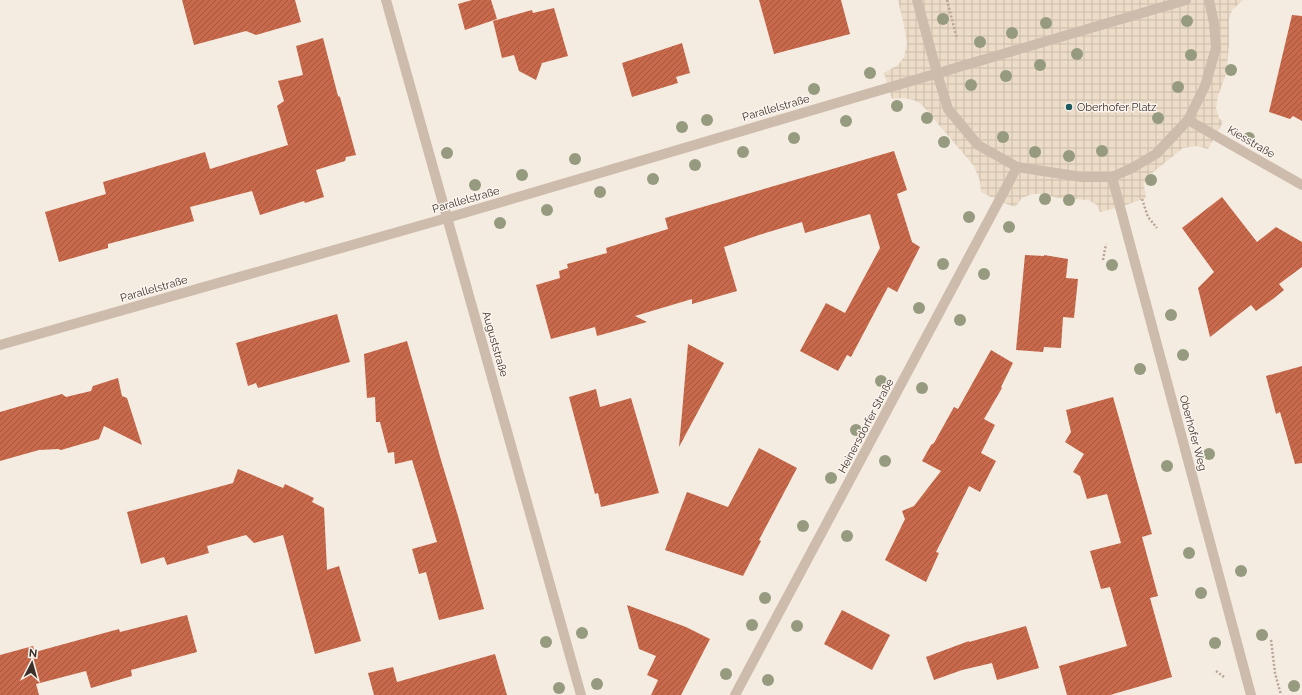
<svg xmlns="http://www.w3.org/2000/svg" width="1302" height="695" viewBox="0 0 1302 695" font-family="Raleway,sans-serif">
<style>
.plaza{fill:url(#plaza-grid)}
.building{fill:url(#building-hatch)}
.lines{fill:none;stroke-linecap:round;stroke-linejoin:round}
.path{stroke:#b9a596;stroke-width:2.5;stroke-dasharray:2 2;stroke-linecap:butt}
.minor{stroke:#cdbbac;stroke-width:10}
.tree{fill:#969b7f}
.poi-dot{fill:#1f5a5e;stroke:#fbf5ee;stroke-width:1.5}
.labels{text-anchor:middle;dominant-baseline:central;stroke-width:3;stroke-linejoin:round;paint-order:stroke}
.poi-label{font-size:11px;fill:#3b302b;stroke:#fbf5ee;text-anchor:start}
.street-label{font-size:11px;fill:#3b302b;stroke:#fbf5ee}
</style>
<defs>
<pattern id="plaza-grid" width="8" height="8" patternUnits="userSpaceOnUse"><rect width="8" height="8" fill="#ecdcc8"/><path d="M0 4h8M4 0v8" fill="none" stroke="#cbbdac"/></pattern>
<pattern id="building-hatch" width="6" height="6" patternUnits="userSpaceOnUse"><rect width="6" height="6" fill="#c8694b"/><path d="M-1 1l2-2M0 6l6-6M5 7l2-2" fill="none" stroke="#a4573f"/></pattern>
</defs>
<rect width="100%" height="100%" fill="#f4ebe1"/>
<!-- plaza -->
<path class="plaza" d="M898,0h345l-11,10 -3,9v26l-3,29 -8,22 -2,12 3,10 4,4 -15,27 -11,-3 -14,2 -37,30 -2,7 2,13 -26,9 -20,5 -3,-7 -9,-5 -30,-2 -16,-4h-10l-10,4 -7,9 -16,-6 -18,-9 -1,-11 -6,-15 -52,-61 -8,-5 -11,-2 -11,1 -8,-26 14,-8 6,-8 3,-14 -3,-18z"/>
<!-- building -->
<g class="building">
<path d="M182,0h113l6,22 -45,13 -10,-4 -52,14z"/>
<path d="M472,0h19l6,19 -32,11 -7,-26z"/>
<path d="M759,0h82l9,34 -76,20z"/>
<path d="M554,8l14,48 -26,7 -6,17 -17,-9 -5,-16 -12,3 -9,-37 39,-11 1,3z"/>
<path d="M1292,15l10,1v105l-9,-5 -3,3 -21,-7z"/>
<path d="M323,38l15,58 2,1 16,58 -10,2 -1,4 -29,9 8,27 -19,6 -1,-2 -44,14 -8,-24 -62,16 4,14 -86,23v4l-49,14 -14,-50 61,-18 -3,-12 102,-30 5,17 78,-24 -11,-39 7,-5 -6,-20 25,-6 -7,-29z"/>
<path d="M682,43l8,30 -14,4 2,6 -46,14 -10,-34z"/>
<path d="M894,151l13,39 -10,4 15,48 8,5 -23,45 -9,-5 -37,70 -4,-2 -9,16 -38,-20 26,-48 19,10 35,-65 -10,-34 -65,19 -3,-11 -43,13 -35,12 13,44 -45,13v-5l-57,17 12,6 -50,14 -2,-9 -44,12 -15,-54 24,-7 -1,-7 9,-3 -1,-4 40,-11 -1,-5 62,-19 -3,-11z"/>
<path d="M1222,197l35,45 19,-15 26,15v25l-23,17 5,6 -11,9 -17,12 -5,-6 -41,32 -12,-49 16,-16 -32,-44z"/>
<path d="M1025,255l19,1v-1l24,4 -2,19 12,1 -4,39 -11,-1 -2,31 -17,-1 -1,5 -27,-2z"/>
<path d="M337,314l13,48 -92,26 -2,-5 -8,3 -12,-43z"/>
<path d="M407,341l34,119 17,56 26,93 -45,11 -13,-48 -7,2 -7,-25 25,-7 -25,-82 -17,4 -1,-12 -6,1 -8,-31h-4l-1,-25 -8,1 -3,-44z"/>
<path d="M688,344l36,19 -45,84z"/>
<path d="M991,350l22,13 -12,24 1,1 -18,31 11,6 -14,28 15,8 -16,31 -11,-6 -33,66 3,1 -13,29 -41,-22 20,-41 -3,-8 12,-5 27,-35 -19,-10 9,-16 3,-2 20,-36 4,2z"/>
<path d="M1302,366v97l-7,1 -15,-52 -4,2 -10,-38z"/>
<path d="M118,378l4,18 5,2 15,47 -38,-19 -5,13 -38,11 -3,-1 -19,1 -39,11v-49l62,-18 4,3 25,-6 2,-5z"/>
<path d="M596,389l4,18 31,-9 28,95 -58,14 -3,-14 -3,1 -26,-97z"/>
<path d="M1113,397l39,137 -10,3 16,59 -8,2 22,79 -62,18h-43l-8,-29 68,-20 -17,-59 -9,2 -11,-38 31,-8 -14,-49 -20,5 -7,-23 -7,-4 11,-18 -19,-12 6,-10 -5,-22z"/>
<path d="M759,448l38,20 -38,72 2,1 -18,35 -78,-26 22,-58 41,15z"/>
<path d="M238,469l45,19 2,-4 29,14 -2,4 12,6 3,62 12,-4 22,75 -46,13 -32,-119 -29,8 -8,-8 -39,11 2,7 -42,12 -3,-8 -23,7 -14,-52 106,-29z"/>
<path d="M627,605l59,22 24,12 -29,56h-30l7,-15 -11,-5 9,-19 -17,-7z"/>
<path d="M842,610l48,25 -18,35 -48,-26z"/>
<path d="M187,615l10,37 -66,18 1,6 -41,12 -5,-17 -50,13 3,11h-39v-40l33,-9 2,6 84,-23 1,3z"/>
<path d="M1026,626l13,42 -42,12 -5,-17 -30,7 -28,10 -8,-23 43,-16v1z"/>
<path d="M495,654l12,41h-133l-6,-22 25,-6 4,15z"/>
</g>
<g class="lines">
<!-- path -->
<g class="path">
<path d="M947,0l10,39"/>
<path d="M1142,199l6,18 9,11"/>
<path d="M1103,260l3,-16"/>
<path d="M1271,640l4,33 6,22"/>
<path d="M1216,671l8,6"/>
</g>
<!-- minor -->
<g class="minor">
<path d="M386,0l195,695"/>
<path d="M917,0l20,73 11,36 30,36 39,22 65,10h30l20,-9 24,-14 32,-34 17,-34 11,-38 -2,-25 -5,-23"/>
<path d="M1188,120l114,65"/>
<path d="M1112,177l139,518"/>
<path d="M0,345l447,-127 739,-218"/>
<path d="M735,695l282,-528"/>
</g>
</g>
<!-- trees -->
<g class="tree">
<circle cx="943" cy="19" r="6"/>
<circle cx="1187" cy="21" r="6"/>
<circle cx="1046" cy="23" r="6"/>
<circle cx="1012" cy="33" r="6"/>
<circle cx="980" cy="42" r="6"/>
<circle cx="1077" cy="54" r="6"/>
<circle cx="1191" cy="55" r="6"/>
<circle cx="1040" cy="65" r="6"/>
<circle cx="1231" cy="70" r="6"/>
<circle cx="870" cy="73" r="6"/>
<circle cx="1006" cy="76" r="6"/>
<circle cx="971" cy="85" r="6"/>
<circle cx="1178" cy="87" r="6"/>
<circle cx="814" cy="89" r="6"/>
<circle cx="897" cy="106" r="6"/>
<circle cx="927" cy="118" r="6"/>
<circle cx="1158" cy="118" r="6"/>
<circle cx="707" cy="120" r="6"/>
<circle cx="846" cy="121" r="6"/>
<circle cx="682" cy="127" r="6"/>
<circle cx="1003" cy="137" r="6"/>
<circle cx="794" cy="138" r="6"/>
<circle cx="1249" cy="138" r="6"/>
<circle cx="944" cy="142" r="6"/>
<circle cx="1102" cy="151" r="6"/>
<circle cx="743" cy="152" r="6"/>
<circle cx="1035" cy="152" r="6"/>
<circle cx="447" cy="153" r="6"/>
<circle cx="1069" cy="156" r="6"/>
<circle cx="575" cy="159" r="6"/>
<circle cx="695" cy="165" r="6"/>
<circle cx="522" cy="175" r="6"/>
<circle cx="653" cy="179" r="6"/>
<circle cx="1151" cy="180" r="6"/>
<circle cx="475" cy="185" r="6"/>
<circle cx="600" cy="192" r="6"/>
<circle cx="1045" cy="199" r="6"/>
<circle cx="1069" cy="200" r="6"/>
<circle cx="547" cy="210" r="6"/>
<circle cx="969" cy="217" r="6"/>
<circle cx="500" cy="223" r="6"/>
<circle cx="1009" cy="227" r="6"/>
<circle cx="943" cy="264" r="6"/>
<circle cx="1112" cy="265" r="6"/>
<circle cx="984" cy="274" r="6"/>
<circle cx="919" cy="308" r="6"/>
<circle cx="1171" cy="315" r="6"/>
<circle cx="960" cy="320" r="6"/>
<circle cx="1183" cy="355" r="6"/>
<circle cx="1140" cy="369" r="6"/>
<circle cx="881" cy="381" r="6"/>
<circle cx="922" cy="388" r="6"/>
<circle cx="856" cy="430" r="6"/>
<circle cx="1209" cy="454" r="6"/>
<circle cx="885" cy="461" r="6"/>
<circle cx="1167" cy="466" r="6"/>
<circle cx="831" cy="478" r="6"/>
<circle cx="803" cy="526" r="6"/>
<circle cx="847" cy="536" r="6"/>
<circle cx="1189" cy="553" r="6"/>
<circle cx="1241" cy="571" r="6"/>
<circle cx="1201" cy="593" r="6"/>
<circle cx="765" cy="598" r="6"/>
<circle cx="752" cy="625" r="6"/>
<circle cx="797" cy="626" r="6"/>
<circle cx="582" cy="633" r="6"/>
<circle cx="1262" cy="635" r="6"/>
<circle cx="546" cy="642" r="6"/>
<circle cx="1215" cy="643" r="6"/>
<circle cx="726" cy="674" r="6"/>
<circle cx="768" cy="680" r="6"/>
<circle cx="597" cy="684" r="6"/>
<circle cx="1294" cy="686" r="6"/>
<circle cx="559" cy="688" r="6"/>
</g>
<!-- markers -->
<circle class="poi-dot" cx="1069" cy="107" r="4"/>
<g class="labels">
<!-- poi labels -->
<g class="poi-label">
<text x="1077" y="107">Oberhofer Platz</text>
</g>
<!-- street labels -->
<g class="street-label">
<text transform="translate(776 108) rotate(-16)">Parallelstraße</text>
<text transform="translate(1251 142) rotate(30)">Kiesstraße</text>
<text transform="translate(466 200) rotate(-16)">Parallelstraße</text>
<text transform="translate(154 289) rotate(-16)">Parallelstraße</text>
<text transform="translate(495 344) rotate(74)">Auguststraße</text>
<text transform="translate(866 426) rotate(-62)">Heinersdorfer Straße</text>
<text transform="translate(1193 433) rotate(75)">Oberhofer Weg</text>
</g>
</g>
<!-- north arrow -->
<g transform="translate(32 663) rotate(6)" stroke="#fbf5ee" stroke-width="3" paint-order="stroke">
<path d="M0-3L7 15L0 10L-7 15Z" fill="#3b302b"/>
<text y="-6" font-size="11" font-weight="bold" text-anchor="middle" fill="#3b302b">N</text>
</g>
</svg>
